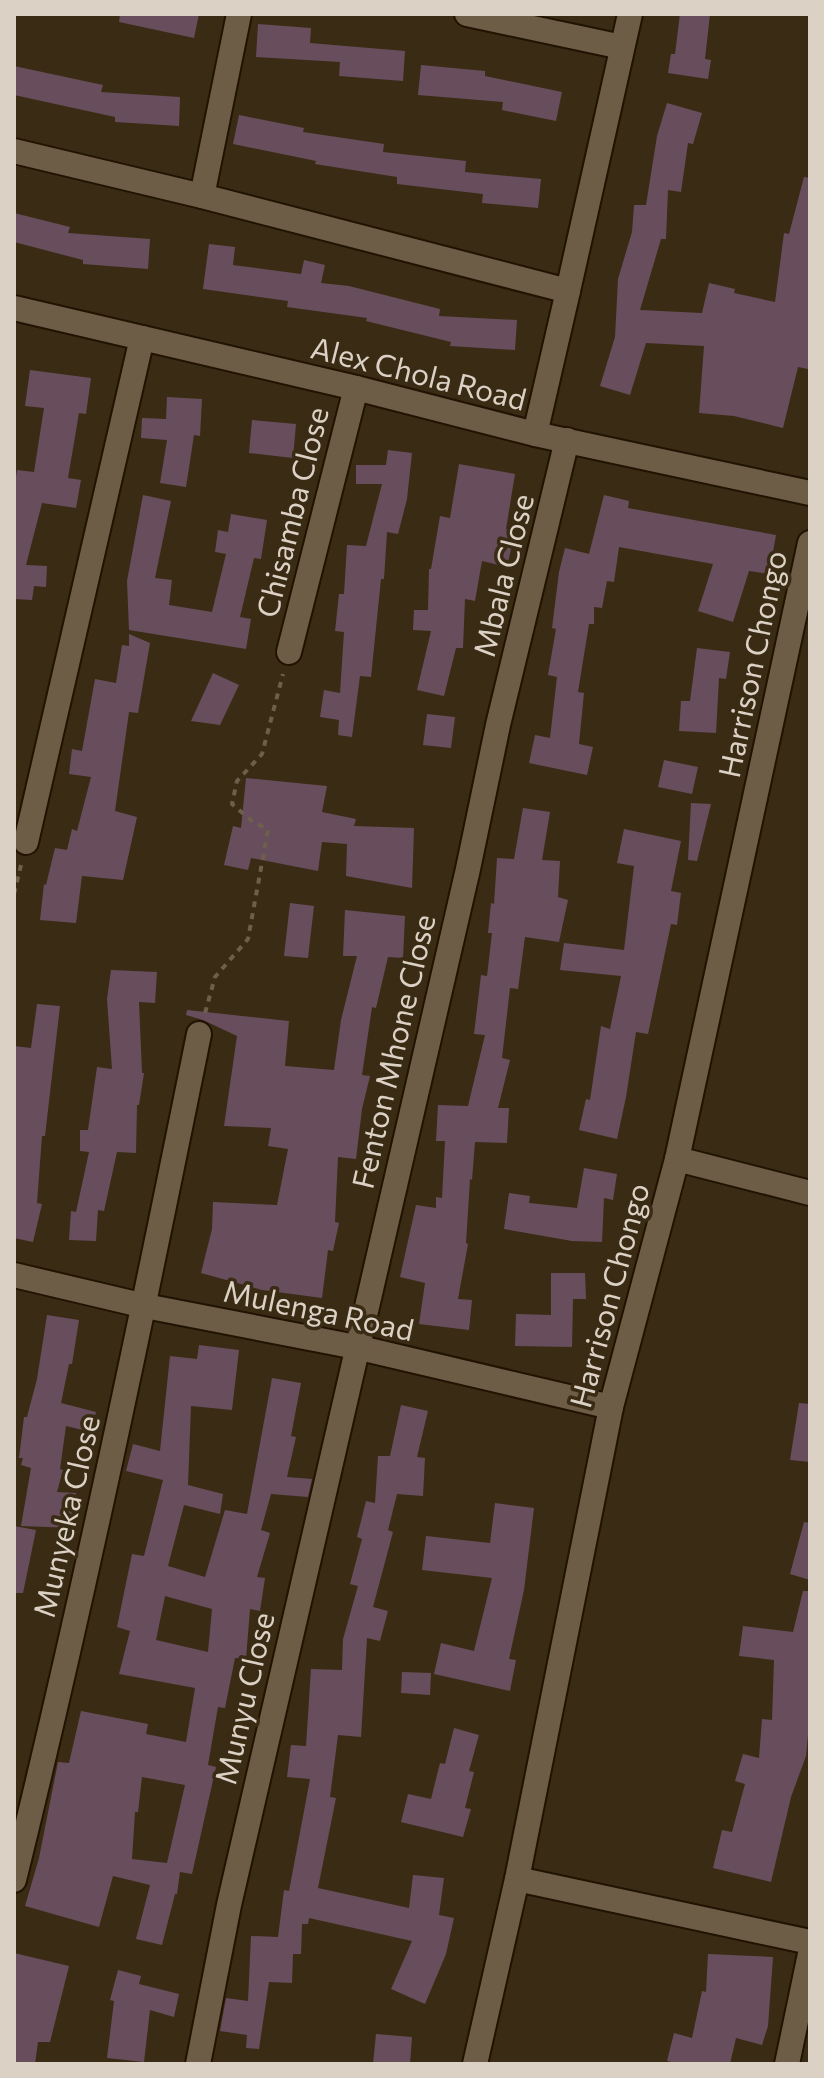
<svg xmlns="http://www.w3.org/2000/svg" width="824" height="2078" viewBox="0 0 824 2078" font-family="Commissioner,sans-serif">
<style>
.building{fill:#684e5c;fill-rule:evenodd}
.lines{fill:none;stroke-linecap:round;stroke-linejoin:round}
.minor-casing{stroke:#201301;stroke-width:28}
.path{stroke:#6c5f4b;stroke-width:4;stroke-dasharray:6 6;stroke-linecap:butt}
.minor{stroke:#6d5c46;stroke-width:24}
.labels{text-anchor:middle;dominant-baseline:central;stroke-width:7;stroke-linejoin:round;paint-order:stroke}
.street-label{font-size:30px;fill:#dbd2c5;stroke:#3a2b15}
</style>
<rect width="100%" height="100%" fill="#3a2b15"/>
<!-- building -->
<g class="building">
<path d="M120,14h79l-5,24 -75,-16z"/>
<path d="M680,14h30l-5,45 6,1 -3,19 -40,-6 3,-19h4z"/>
<path d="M258,24l53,4 -1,15 95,8 -2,30 -64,-5 1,-14 -84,-5z"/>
<path d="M421,65l64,6v5l77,16 -6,29 -54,-11 1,-8 -85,-7z"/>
<path d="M14,66l89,19 -2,7 79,5 -1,29 -64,-4v-5l-101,-22z"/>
<path d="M667,103l35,10 -9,31 -5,-1 -7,49 -13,-2 -2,49h-5l-21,71 62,3 7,-30 26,6 -1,4 41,9 9,-69 5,1 15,-57 6,1v181l-2,10 -10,-2 -15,61 -49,-12 -35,-3 5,-67 -58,-3 -16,52 -30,-9 15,-49 3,-58 14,-47 2,-27h12l11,-69z"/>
<path d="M239,115l65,13 -1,4 81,12 -1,8 83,9 -1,11 76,7 -3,29 -56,-5 1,-9 -86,-10v-7l-82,-13 1,-3 -83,-17z"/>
<path d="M14,213l56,14 -2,6 82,6 -2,30 -65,-5v-4l-69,-18z"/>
<path d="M209,244l26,3 -2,18 68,9 3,-14 21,5 -4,18 28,3 91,23 -1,7 78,4 -2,30 -65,-4 1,-4 -85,-21 1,-3 -80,-11 1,-6 -85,-12z"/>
<path d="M30,370l61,8 -5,36 -7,-1 -11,65 13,2 -5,28 -34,-5 -16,62 21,1 -1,21 -12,-1 -2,14 -18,-1v-108l3,-21 17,2 10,-64 -19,-2z"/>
<path d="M167,397l35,2 -2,37 -6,-1 -8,52 -26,-4 7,-43 -26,-2 1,-20 24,1z"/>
<path d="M252,420l44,4 -3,34 -44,-5z"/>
<path d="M388,450l24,3 -5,46 -9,35 -11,-2 -3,47h-3l-10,98 -11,-1 -8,61 -14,-2 1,-15 -19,-3 4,-27 16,3 4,-61 -9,-1 4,-37h5l3,-49 19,1 16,-62h-26v-19h30z"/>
<path d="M459,464l56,10 -9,55 9,2 -8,36 -25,-6 -7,40 -10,-2 -2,49h-7l-12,48 -27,-6 14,-59 -18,-1 1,-20h14l1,-41h2l9,-53 10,2z"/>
<path d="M143,495l28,6 -16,77 17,2 -3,25 43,7 14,-58 -11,-2 3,-22 10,2 3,-18 36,6 -6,39 -7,-1 -14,59 11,2 -5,30 -117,-19 -2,-49z"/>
<path d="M604,495l25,6 -1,7 148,27 -7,39 -20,-3 -16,51 -35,-11 15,-47 -94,-17 -5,35 -7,-1 -5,27 -8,-1v17h-5l-11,68 6,1 -5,51 14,3 -6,28 -58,-12 6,-28 15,3 7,-61 -9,-2 8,-46 -4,-1 7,-56 6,-24 24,6z"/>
<path d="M129,634l21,9 -12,70 -9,-1 -14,99 22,6 -14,63 -41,-4 -6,47 -36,-3 4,-36 2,1 9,-37 12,2 5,-21 5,2 14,-54 -22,-3 3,-25 10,2 13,-72 21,4 6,-38 7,1z"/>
<path d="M697,648l33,4 -4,27 -7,-1 -3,55 -37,-2 2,-30h9z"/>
<path d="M213,673l26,12 -19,40 -29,-4z"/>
<path d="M427,714l28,3 -4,31 -28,-3z"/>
<path d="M664,760l34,7 -6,27 -34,-7z"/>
<path d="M246,778l81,8 -5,26 34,7 -2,7 60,2 -2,60 -66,-12 1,-32 -25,-2 -4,29 -67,-13 -3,12 -24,-5 9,-39 8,2z"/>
<path d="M691,803l20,1 -14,57 -9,-1z"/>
<path d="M523,808l27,4 -8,48 18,1 -2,36 10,3 -9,42 -34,-5 -7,52 -8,-1 -8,70 8,2 -12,48h11l-2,35 -32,-1 -3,38 -2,-1 -4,64 2,1 -10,55 14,1 -3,30 -50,-6 6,-41 -25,-6 16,-72 20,3v-11l6,1 3,-57h-9l2,-36 30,1 17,-71 -11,-1 7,-59 6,1 5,-43h-4l3,-30 3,1 3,-46 17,1z"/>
<path d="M624,829l57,12 -10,50 10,2 -4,32 -6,-1 -23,110 -12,-2 -10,65 -9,42 -38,-9 7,-31 4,1 11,-74 9,3 11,-53 -61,-6 4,-27 60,7 10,-84 -17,-3z"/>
<path d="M290,903l24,3 -6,52 -24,-2z"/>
<path d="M345,910l60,6 -2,42 -15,-1 -12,51 -4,-1 -10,68 8,1 -8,33 -6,50 -18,-2 -3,65 4,1 -6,28 -5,-1 -6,48 -60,-8 -61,-17 11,-44 1,-27 64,3 11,-56 -20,-3 3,-18 -47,-2 13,-90 -34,-16 -17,-5 1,-5 102,11 -4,45 49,4 7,-50 16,-64h-14z"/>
<path d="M111,970l46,2 -2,31 -16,-1 3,71h2l-5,32h-2l-1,48 -19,-1 -13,59 -6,-1 -2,31 -27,-1 2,-29 5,1 13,-60 -9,-1v-21h8l9,-63 15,2 -5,-70z"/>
<path d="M37,1004l23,2 -15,130h-3l-5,67 5,1 -9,38 -19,-4v-192l17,2z"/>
<path d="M584,1168l33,6 -4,26 -9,-2 -2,44 -30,-1 -68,-12 5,-36 21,3 -1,7 48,5z"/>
<path d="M551,1273h34l1,26h-13l-1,48 -57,-1 1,-32 35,1z"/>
<path d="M47,1315l32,5 -7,44h-3l-8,39 35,9 -5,20 -25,-6 -6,43 3,1 -6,22 19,1 -2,35 -53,-2 10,-58 -10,-3 2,-7h-4l5,-41h3l10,-38z"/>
<path d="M199,1345l40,5 -7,60 -41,-4 -3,79 35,9 -3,20 -36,-9 -16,61 37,11 20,-67 22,4 25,-136 29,5 -10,53 5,1 -9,40 25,2 -4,18 -37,-3 -10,36 9,3 -13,44 8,1 -5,33 -10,-2 -4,50 -11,-1 -10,50 -7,-1 -10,58 8,2 -24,107 -12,-2 -3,22h-2l-13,51 -26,-6 14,-54 -37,-9 -14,51 -74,-21 14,-48 19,-96 11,1 12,-52 67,13 -2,10 40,8 9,-54 -76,-14 11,-43 -13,-4 15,-73 12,2 19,-76 -37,-9 7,-27 27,7 10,-95 27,3zM165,1596l47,13 -4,43 -52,-12zM142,1777l43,8 -18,78 -35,-4 3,-47h3z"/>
<path d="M799,1403l11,1v58l-20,-2z"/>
<path d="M401,1405l27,6 -11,46 8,1 -2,38 -26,-2 -9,36 5,2 -20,75 15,4 -8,30 -13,-3 -6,99 -23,-2 -8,62 6,1 -18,90 91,20 4,-33 31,3 -5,37 15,3 -8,36 -21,50 -34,-15 21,-48 -103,-23 -1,6h-6l-1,30h-8l-1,29 -23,-1 -10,67 -13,-1 1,-13 -27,-4 6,-33 22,3 3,-65 27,1 6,-47 5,1 21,-112 -23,-2 4,-32 15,1 5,-77 31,1 1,-31 15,-53 -8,-2 12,-45 -5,-2 9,-36 9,2 3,-47h12z"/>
<path d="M495,1503l39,5 -10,82 -15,69 7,1 -6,31 -76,-17 7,-31 33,8 18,-73 -70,-8 4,-34 64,7z"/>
<path d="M804,1522l6,1v57l-20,-6z"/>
<path d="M14,1526l22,4 -13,63h-9z"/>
<path d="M803,1591h7v122l-4,43 -15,41 -20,85 -58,-14 9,-38 10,2 13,-48 -10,-3 8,-27 16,4 3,-39 10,1 2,-60 -35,-4 4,-30 50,6z"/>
<path d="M402,1672l29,1 -1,22 -29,-2z"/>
<path d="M454,1728l25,7 -10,36 5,1 -9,36 6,1 -8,28 -62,-15 7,-28 23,5 9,-36 5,1z"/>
<path d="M14,1953l55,13 -19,76h-12l-3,22h-21z"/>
<path d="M708,1954l65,3 -5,69 -6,19 -26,-7 -6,26h-50l-13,-3 7,-28 18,5 10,-47 4,1z"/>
<path d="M118,1970l23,6 -2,8 40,10 -5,23 -24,-7 -6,52 -37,-4 7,-57 -4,-1z"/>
<path d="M376,2034l36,3 -2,27h-37z"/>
</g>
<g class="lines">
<defs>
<g id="minor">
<path d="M467,14l155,33"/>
<path d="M14,151l188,45 366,95 62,-277"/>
<path d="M202,196l37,-182"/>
<path d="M14,308l342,80 179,46 275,59"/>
<path d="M535,434l33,-143"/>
<path d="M289,652l67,-264"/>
<path d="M26,842l116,-504"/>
<path d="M677,1159l133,34"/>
<path d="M14,1275l131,31 211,41 255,60"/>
<path d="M517,1879l293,63"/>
<path d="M14,1880c69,-280 128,-563 185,-846"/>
<path d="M198,2064l31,-159 239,-1036 30,-144 69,-285"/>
<path d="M475,2064l42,-185 94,-472 66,-248 133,-616"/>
<path d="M787,2064l23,-110"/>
</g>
</defs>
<!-- minor casing -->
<use href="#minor" class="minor-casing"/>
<!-- path -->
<g class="path">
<path d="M14,894l7,-29"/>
<path d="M205,1013l10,-36 33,-38 20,-109 -16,-9 -20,-17 5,-23 25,-27 21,-80"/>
</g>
<!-- minor -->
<use href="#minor" class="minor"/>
</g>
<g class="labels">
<!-- street labels -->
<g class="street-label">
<text transform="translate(419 372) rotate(14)">Alex Chola Road</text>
<text transform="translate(291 512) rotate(-76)">Chisamba Close</text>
<text transform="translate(502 575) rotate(-76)">Mbala Close</text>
<text transform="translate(751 664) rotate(-78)">Harrison Chongo</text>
<text transform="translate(392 1051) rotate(-77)">Fenton Mhone Close</text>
<text transform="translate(608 1295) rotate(-75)">Harrison Chongo</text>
<text transform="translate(319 1309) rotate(12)">Mulenga Road</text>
<text transform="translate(65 1516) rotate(-77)">Munyeka Close</text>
<text transform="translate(243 1698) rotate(-77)">Munyu Close</text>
</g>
</g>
<!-- border -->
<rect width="824" height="2078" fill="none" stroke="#dbd2c5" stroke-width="32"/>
</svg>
